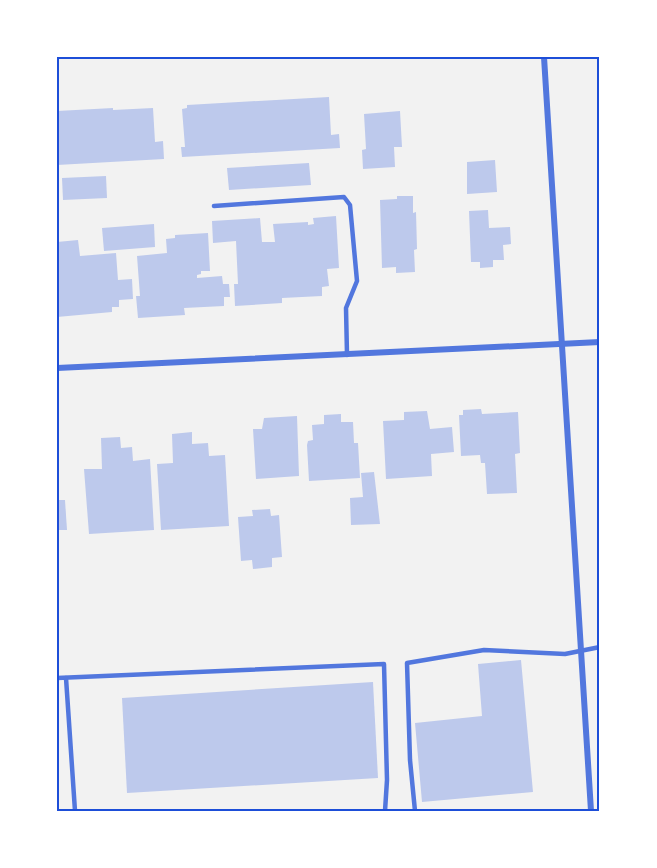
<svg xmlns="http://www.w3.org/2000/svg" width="657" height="868" viewBox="0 0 657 868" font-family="'Sofia Sans Condensed',sans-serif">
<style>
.building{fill:#bdc9ec}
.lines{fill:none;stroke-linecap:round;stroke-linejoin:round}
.service{stroke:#5277de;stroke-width:4.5}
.minor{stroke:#5277de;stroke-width:6}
.neatline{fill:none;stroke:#1d4ed8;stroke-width:2}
</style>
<rect width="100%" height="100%" fill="#f2f2f2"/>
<!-- building -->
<g class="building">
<path d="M329,97l2,38 8,-1 1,14 -158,9 -1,-10h4l-3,-38 5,-1v-3z"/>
<path d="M113,108v2l40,-2 2,34 8,-1 1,18 -107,6v-54z"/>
<path d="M400,111l2,36h-8l1,20 -32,2 -1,-19 4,-1 -2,-35z"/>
<path d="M495,160l2,32 -30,2v-32z"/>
<path d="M309,163l2,22 -82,5 -2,-22z"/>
<path d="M106,176l1,22 -44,2 -1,-22z"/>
<path d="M397,196h16v17l3,-1 1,37 -3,1 1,22 -19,1v-6l-14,1 -2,-68 17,-1z"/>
<path d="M488,210l1,18 21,-1 1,17 -8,1 1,15h-11v7l-13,1v-6h-9l-2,-51z"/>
<path d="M336,216l3,52 -12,1 2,17 -7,1v9l-40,2v5l-47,3 -1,-22h4l-2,-43 -23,2 -1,-22 48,-3 2,24h13l-2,-18 35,-2v3l6,-1 -1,-6z"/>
<path d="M154,224l1,23 -51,4 -2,-23z"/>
<path d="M208,233l2,38h-9v3l-4,1v3l25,-2 1,8h6l1,13h-6v9l-40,2 1,7 -47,3 -2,-22h4l-3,-40 30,-3 -1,-14 9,-1v-3z"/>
<path d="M78,240l2,16 36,-3 2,27 14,-1 1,20 -14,1v7h-7v5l-55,5v-75z"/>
<path d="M481,409l1,5 36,-2 2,41 -5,1 2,39 -30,1 -2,-31h-4l-1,-8 -19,1 -2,-41h4v-5z"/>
<path d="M427,411l3,18 22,-2 2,25 -23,2 1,22 -46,3 -3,-58 21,-1v-8z"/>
<path d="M341,414v8h12l1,21h4l2,35 -51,3 -2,-36 1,-4 5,-1 -1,-15 12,-1v-9z"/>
<path d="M297,416l2,60 -43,3 -3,-50h9l2,-11z"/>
<path d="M192,432v12l16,-1 1,13 16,-1 4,71 -68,4 -4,-66 16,-1 -1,-29z"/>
<path d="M120,437l1,11 11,-1 1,14 17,-2 4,71 -65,4 -5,-65h18l-1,-31z"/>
<path d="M374,472l6,52 -29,1 -1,-27 13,-1 -2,-24z"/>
<path d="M57,500h8l2,30h-10z"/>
<path d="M270,509l1,7 8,-1 3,42 -10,1v9l-19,2 -1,-9 -11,1 -3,-44 15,-1 -1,-6z"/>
<path d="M521,660l12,132 -111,10 -7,-79 67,-7 -4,-52z"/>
<path d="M373,682l5,96 -251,15 -5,-95z"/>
</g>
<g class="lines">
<!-- service -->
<g class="service">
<path d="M214,206l130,-9 6,8 7,76 -11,27 1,47"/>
<path d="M57,678l327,-14 3,116 -2,31"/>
<path d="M66,678l9,133"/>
<path d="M415,811l-5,-51 -3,-97 77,-13 81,4 35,-7"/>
</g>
<!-- minor -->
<g class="minor">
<path d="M544,57l47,754"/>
<path d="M57,368l543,-26"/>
</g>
</g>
<!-- border -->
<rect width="657" height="868" fill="none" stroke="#ffffff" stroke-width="117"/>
<rect x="58" y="58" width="540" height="752" class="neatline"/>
</svg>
